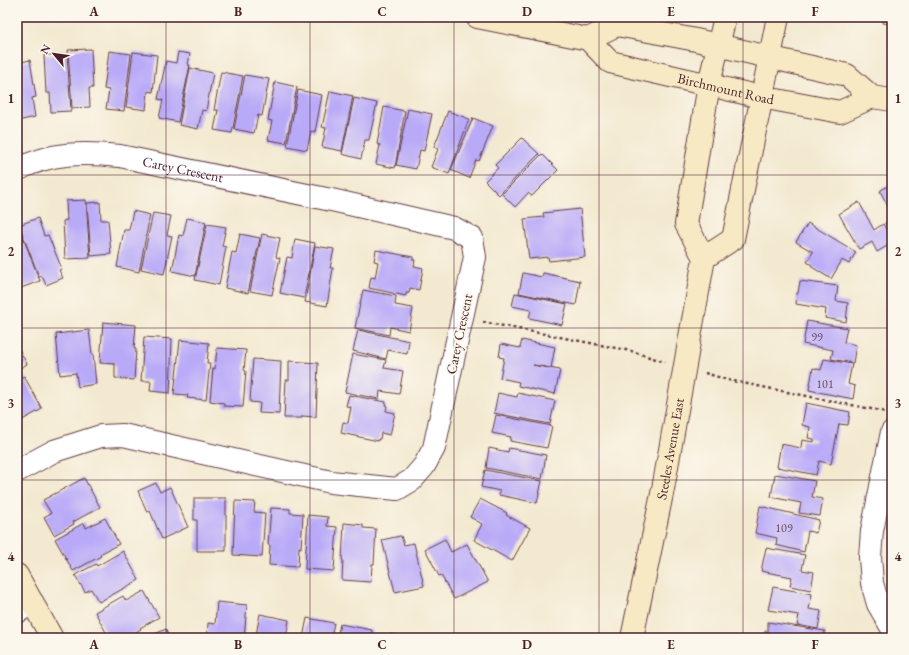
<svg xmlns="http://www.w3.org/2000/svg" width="909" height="655" viewBox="0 0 909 655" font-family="'EB Garamond',serif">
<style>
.building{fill:#b9aaf8}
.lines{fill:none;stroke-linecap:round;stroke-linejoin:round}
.street-casing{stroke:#633d44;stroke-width:24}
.secondary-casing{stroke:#633d44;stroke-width:24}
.path{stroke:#633d44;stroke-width:2.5;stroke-dasharray:3 3;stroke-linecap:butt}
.street{stroke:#fff;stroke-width:22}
.secondary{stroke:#f7e9c3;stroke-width:22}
.grid{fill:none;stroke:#4a1f2b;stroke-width:1;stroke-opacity:0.55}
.labels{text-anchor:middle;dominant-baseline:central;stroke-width:4;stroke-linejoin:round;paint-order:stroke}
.number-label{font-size:12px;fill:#66425e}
.street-label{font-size:14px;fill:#4a1f2b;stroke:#fbf7ec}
.neatline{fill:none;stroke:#4a1f2b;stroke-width:1.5}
.grid-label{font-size:13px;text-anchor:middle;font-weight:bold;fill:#4a1f2b}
</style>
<rect width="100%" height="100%" fill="#fbf7ec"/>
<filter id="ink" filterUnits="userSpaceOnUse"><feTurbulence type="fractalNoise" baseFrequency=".025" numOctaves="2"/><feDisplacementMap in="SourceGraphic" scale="8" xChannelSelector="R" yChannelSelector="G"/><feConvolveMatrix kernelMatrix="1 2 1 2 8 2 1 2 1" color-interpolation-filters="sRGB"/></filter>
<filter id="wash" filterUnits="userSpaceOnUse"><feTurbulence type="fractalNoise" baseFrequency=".012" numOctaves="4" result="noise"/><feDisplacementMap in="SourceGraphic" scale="16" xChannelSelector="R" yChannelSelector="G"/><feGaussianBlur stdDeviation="0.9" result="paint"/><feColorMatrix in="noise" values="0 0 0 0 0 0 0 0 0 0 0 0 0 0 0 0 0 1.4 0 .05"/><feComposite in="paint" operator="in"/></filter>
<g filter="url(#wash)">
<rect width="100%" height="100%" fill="#f3e9d0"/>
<g id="blocks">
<!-- building -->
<g class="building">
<path d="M884,17h8v7l-9,-1z"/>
<path d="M91,49l2,39h-4l1,19 -18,1 -4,-58z"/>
<path d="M109,51l22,3 -7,57 -18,-2 3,-19 -5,-1z"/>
<path d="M133,52l24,3 -4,37 -5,-1 -2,19 -20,-3z"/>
<path d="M178,52l12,2 -2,11h2l-12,57 -19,-4 4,-18 -5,-1 8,-38 10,2z"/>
<path d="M67,54l4,57 -20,1 -1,-19h-4l-2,-38z"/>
<path d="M30,60l6,37 -4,1 3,19 -17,4 -1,-7v-51z"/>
<path d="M190,68l23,5 -7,38 -4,-1 -4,19 -19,-4z"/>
<path d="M221,72l22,4 -11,57 -18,-3 4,-20h-4z"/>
<path d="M245,75l24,4 -7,37 -4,-1 -4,18 -20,-4z"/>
<path d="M275,82l22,5 -11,56 -18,-3 4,-19 -4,-1z"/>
<path d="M298,90l24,5 -7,37 -4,-1 -4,19 -20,-4z"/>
<path d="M330,91l23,5 -11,55 -20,-4 4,-19 -4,-1z"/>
<path d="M354,98l23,5 -8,37h-4l-4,19 -19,-5z"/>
<path d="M384,107l21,4 -10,57 -19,-4 4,-19 -3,-1z"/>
<path d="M408,109l24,5 -8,37 -4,-1 -4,19 -20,-4z"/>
<path d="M448,111l21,8 -20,55 -18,-7 7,-18 -4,-2z"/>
<path d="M473,118l20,8 -14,35 -3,-1 -7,18 -18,-8z"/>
<path d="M522,138l17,16 -40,41 -14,-14 13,-13 -3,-3z"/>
<path d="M542,154l16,16 -26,26 -4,-3 -13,14 -13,-13z"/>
<path d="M889,185l1,2 2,-2v29l-12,-23h1v-1z"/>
<path d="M86,200l4,58 -25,1 -2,-38 4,-1 -1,-19z"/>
<path d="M100,202l1,18h7l3,34 -20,2 -4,-53z"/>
<path d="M859,202l15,28 9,-6 9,16v3l-15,9 -5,-10 -13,7 -20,-35z"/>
<path d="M580,209l5,48 -36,4 -1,-4 -19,2 -5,-40 20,-2 -1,-4z"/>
<path d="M133,211l17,4 -11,57 -22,-5 7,-37h5z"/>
<path d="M153,213l18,3 -4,19 5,1 -8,38 -23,-5z"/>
<path d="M38,218l6,18 4,-1 14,34 -3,1 4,8 -17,7 -4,-9 -3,1 -20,-52z"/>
<path d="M187,218l19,4 -11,54 -23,-5 7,-36 4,1z"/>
<path d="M892,219v17l-7,-13z"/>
<path d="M808,223l48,29 -7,12 -7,-4 -11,19 -19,-12v-2l-5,-3 6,-10 -17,-10z"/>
<path d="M207,224l19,3 -4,19 4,1 -7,38 -24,-5z"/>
<path d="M19,227l21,54 -22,8 -1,-3v-58z"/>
<path d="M240,234l20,4 -12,55 -23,-5 7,-36 4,1z"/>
<path d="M262,234l18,4 -4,19 4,1 -8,37 -22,-4z"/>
<path d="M295,239l20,4 -11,55 -24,-5 7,-36 5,1z"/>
<path d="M315,246l19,3 -4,19h3l-6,38 -22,-4z"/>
<path d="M376,250l37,7v3h2l-1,6 9,2 -4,22 -9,-2 -1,5h-3v3l-37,-8 2,-11 4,1 3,-16 -4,-1z"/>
<path d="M523,273l19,4 1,-4 37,8 -4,24 -57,-12z"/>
<path d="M800,281l38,5 -2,15 12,2 -2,19 -21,-4 1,-9 -30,-5 1,-11h1z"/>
<path d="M363,290l33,6 -1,9 18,3 -4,23 -19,-4 -1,8 -34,-7z"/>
<path d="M515,293l52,11 -5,21 -33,-7 2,-8 -19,-4z"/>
<path d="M807,321l40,7 -3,14 12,3 -3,18 -22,-4 2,-9 -30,-6z"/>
<path d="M103,322l33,3 -2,24h2l-2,31 -19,-2v-14l-15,-1z"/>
<path d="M89,330l3,24h1l3,30 -18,3 -2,-14 -16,2 -4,-41z"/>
<path d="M358,330l51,11 -2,13 -19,-4 -2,9 -33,-8z"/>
<path d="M144,337l28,2 -2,54 -20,-2 1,-10h-10z"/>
<path d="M180,340l29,3 -2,20h3l-4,37 -19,-2 1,-3 -14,-1z"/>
<path d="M522,340l33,7 -4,21 -18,-3 27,5 -5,24 -37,-8 1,-4 -19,-4 4,-20 -5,-1 2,-13 19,4z"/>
<path d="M17,345l10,19 -10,6z"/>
<path d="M217,348l29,2 -2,20 2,1 -3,36 -19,-1v-3l-14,-2 3,-33 2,1z"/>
<path d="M353,354l33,6 -2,8 19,3 -4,23 -19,-3 -1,8 -34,-7z"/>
<path d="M253,359l28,2 -2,53 -20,-1 1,-10 -10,-1z"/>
<path d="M824,359l28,5 -4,20 7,2 -2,13 -44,-9 4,-22 8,2z"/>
<path d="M289,361l29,2 -2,54 -14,-1v2h-18l2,-38h3z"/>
<path d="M24,376l18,33 -25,14v-43z"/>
<path d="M498,393l19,4 1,-4 37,8 -5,23 -56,-11z"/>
<path d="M349,395l37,7 -1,3 2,1 -1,5 9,2 -5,22 -9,-2 -1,6h-2v2l-37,-8 2,-11 5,1 3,-16 -5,-1z"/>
<path d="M806,403l44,9 -2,13 -9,-1 -8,40 -12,-3 -3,14 -39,-8 4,-23 20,4 1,-8 12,2v-3l-6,-1 2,-11 -8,-2z"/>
<path d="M496,415l56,11 -5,22 -37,-7 1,-4 -19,-4z"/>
<path d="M489,448l19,4 1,-4 37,7 -4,24 -56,-11z"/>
<path d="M485,470l57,11 -5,22 -38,-8 1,-4 -19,-4z"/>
<path d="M775,474l40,7 -3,16 11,2 -3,17 -21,-3 2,-10 -30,-6z"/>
<path d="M84,478l16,29 -27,15 1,2 -20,11 -10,-18 7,-4 -8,-13z"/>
<path d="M156,483l4,9 10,-5 18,40 -26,12 -12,-28 -3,1 -9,-21z"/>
<path d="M194,498h32v53h-29v-31h-3z"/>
<path d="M480,499l27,14 -1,2 24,13 -18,33 -38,-21 8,-16 -12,-7z"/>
<path d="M235,501l20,1 -1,10 11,1 -3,44 -29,-2z"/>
<path d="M760,506l59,14 -3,13 -8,-2 -4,21 -28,-7 1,-7 -22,-5z"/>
<path d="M271,508l19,1v4l13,1 -2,34 -2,-1 -1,20 -29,-2 1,-20h-2z"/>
<path d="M308,515l20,2 -1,9 10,1 -3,44 -29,-2z"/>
<path d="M105,518l14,26 -19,10 1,2 -28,15 -18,-32 29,-16 2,5z"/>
<path d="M344,523l19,2v3l13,1 -2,35h-2l-1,18 -29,-2 1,-20h-1z"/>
<path d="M400,536h1l3,9 10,-2 10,43 -29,6 -13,-52z"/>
<path d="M445,539l6,13 16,-8 21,38 -34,17 -13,-24 -2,1 -14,-27z"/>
<path d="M766,548l39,7 -3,15 12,2 -3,18 -21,-4 2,-9 -31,-6z"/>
<path d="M123,551l16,29 -40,22 -8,-13 -6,3 -10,-17 21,-11 1,2z"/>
<path d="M773,587l39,7 -3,15 12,2 -3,18 -21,-4 2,-10 -31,-5z"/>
<path d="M144,591l15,26 -19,11 1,1 -16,9h-16l-14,-26 28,-16 3,5z"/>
<path d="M217,602l30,3 -3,33h-37l1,-15 7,1z"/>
<path d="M260,614l29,6 -3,18h-36l1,-4 5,1z"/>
<path d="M307,618l27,5 -3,15h-28z"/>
<path d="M768,622l57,9 -1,7h-58v-2l-1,-1v-4l3,1z"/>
<path d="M340,624l32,6 -1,8h-34z"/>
<path d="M166,629l3,9h-23z"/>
<path d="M391,634l9,4h-11z"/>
</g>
</g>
</g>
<g filter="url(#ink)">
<use href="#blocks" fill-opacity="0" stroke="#633d44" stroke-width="1"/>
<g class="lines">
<defs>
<g id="street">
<path id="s1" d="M17,170c33,-18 67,-18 103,-14l216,45 118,27 18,10 3,19 -41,191 -10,18 -12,14 -15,9 -66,-7 -208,-47 -22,1 -47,15 -37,20"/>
<path d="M892,432l-20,99 -2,26 2,26 6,21 14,24"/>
<path d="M17,612l16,-9"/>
</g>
<g id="secondary">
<path id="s2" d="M477,17l111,22 22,23 151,35 79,15 32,-15"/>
<path d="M588,39l29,-14 79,15 98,23 53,12 25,22 20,3"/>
<path d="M704,258l29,-19 45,-222"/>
<path d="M17,575l35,63"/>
<path id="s3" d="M632,638l31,-149 41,-231 -18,-34 23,-140 16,-67"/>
</g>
</defs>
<!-- street casing -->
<use href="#street" class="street-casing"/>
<!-- secondary casing -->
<use href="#secondary" class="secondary-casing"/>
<!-- path -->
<g class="path">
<path d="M483,322l148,29 34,11"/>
<path d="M705,373l23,7 158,32"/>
</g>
<!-- street -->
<use href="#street" class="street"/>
<!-- secondary -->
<use href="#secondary" class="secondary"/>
</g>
</g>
<!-- grid -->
<path class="grid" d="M166,17v621M310,17v621M454,17v621M599,17v621M743,17v621M17,175h875M17,328h875M17,480h875"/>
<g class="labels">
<!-- number labels -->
<g class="number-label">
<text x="817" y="337">99</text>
<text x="825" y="384">101</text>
<text x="784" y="528">109</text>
</g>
<!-- street labels -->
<g class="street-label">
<text stroke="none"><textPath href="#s2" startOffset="264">Birchmount Road</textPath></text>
<text stroke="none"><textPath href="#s1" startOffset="170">Carey Crescent</textPath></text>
<text transform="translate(459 334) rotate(-78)">Carey Crescent</text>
<text stroke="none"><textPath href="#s3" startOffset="193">Steeles Avenue East</textPath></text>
</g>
</g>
<!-- margin -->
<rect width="909" height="655" fill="none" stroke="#fbf7ec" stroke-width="44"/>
<!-- north arrow -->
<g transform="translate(54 54) rotate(299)" stroke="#fbf7ec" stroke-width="3" paint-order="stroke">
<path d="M0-3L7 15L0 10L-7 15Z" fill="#4a1f2b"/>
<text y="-6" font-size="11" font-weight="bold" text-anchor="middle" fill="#4a1f2b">N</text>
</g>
<rect x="22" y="22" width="865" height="611" class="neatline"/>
<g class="grid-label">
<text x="94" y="16">A</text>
<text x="238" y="16">B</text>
<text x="382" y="16">C</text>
<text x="527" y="16">D</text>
<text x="671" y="16">E</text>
<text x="815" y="16">F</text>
<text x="11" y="103">1</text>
<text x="898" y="103">1</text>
<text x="11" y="256">2</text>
<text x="898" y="256">2</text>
<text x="11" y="408">3</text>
<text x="898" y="408">3</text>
<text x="11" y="561">4</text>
<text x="898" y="561">4</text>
<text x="94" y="649">A</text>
<text x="238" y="649">B</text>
<text x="382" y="649">C</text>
<text x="527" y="649">D</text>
<text x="671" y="649">E</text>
<text x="815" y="649">F</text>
</g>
</svg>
